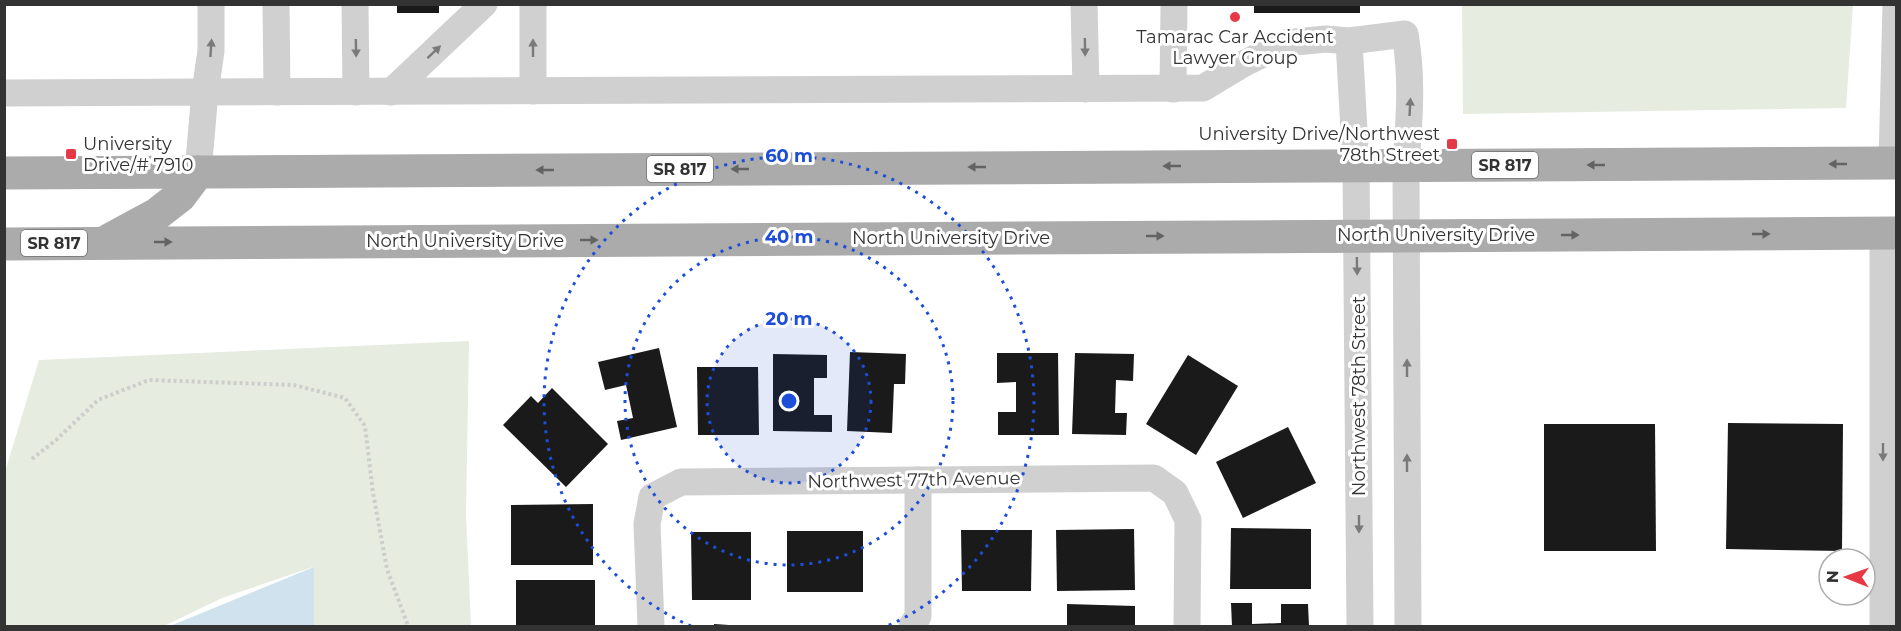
<svg xmlns="http://www.w3.org/2000/svg" width="1901" height="631" viewBox="0 0 1901 631" font-family="Montserrat,sans-serif">
<style>
.green{fill:#e6ecdf}
.water{fill:#cfe2ee}
.building{fill:#1a1a1a}
.lines{fill:none;stroke-linecap:round;stroke-linejoin:round}
.path{stroke:#cdcdcd;stroke-width:4;stroke-dasharray:3 3;stroke-linecap:butt}
.minor{stroke:#d0d0d0;stroke-width:27}
.major{stroke:#ababab;stroke-width:33}
.oneway{fill:#7a7a7a}
.oneway2{fill:#636363}
.ring{fill:none;stroke:#1d4ed8;stroke-width:3;stroke-dasharray:3 6}
.poi-dot{fill:#e63946;stroke:#fff;stroke-width:2}
.labels{text-anchor:middle;dominant-baseline:central;stroke-width:6;stroke-linejoin:round;paint-order:stroke}
.shield{fill:#fff;stroke:#707070;stroke-width:1.5}
.shield-label{font-size:16px;font-weight:bold;fill:#333}
.poi-label{font-size:18px;fill:#333;stroke:#fff}
.street-label{font-size:18px;fill:#333;stroke:#fff}
.centre{fill:#1d4ed8;stroke:#fff;stroke-width:3}
.ring-label{font-size:18px;text-anchor:middle;font-weight:bold;fill:#1d4ed8;stroke:#fff;stroke-width:6;stroke-linejoin:round;paint-order:stroke}
</style>
<rect width="100%" height="100%" fill="#fff"/>
<!-- green -->
<g class="green">
<path d="M1462,5h391l-7,103 -383,6z"/>
<path d="M469,341l-3,174 5,111h-157l-1,-59 -91,31 -58,28h-159l-1,-151 35,-115z"/>
</g>
<!-- water -->
<path class="water" d="M314,567v59h-144z"/>
<!-- building -->
<g class="building">
<rect x="397" y="4" width="42" height="9"/>
<rect x="1254" y="4" width="106" height="9"/>
<path d="M659,348l18,79 -56,13 -4,-19 16,-3 -7,-33 -21,5 -7,-28z"/>
<path d="M850,352l56,2 -1,30h-11l-2,49 -45,-2z"/>
<path d="M997,353h61l1,82h-61v-23h18v-30l-19,1z"/>
<path d="M1075,353l59,1 -1,27 -17,-1 -1,33h12l-1,22 -54,-1z"/>
<path d="M773,354l54,1v23h-13v37h18v17l-59,-1z"/>
<path d="M1188,355l50,31 -42,69 -50,-31z"/>
<path d="M697,367h61l1,68h-61z"/>
<path d="M552,388l56,56 -42,43 -63,-62 28,-29 7,7z"/>
<path d="M1728,423l115,1 -1,127 -116,-2z"/>
<path d="M1544,424h111l1,127h-112z"/>
<path d="M1288,427l28,56 -73,35 -27,-56z"/>
<path d="M593,504v61h-82v-60z"/>
<path d="M1231,528l80,1v60h-81z"/>
<path d="M1134,529l1,61 -78,1 -1,-61z"/>
<path d="M961,530h71l-1,61h-69z"/>
<rect x="787" y="531" width="76" height="61"/>
<path d="M691,532h60v68h-59z"/>
<rect x="516" y="580" width="79" height="46"/>
<path d="M1231,603h21v21l29,-1v-19h27l1,22h-77z"/>
<path d="M1067,604l68,2v20h-68z"/>
<path d="M714,624l15,1v1h-15z"/>
</g>
<g class="lines">
<!-- path -->
<path class="path" d="M32,459l24,-19 42,-40 51,-20 145,5 51,13 20,28 8,67 14,76 21,57"/>
<!-- minor -->
<g class="minor">
<path d="M211,4v47l-6,41 998,-4 40,-24 42,-21 41,-4 23,2 56,-7c8,45 4,87 1,132l2,460"/>
<path d="M276,4l1,88"/>
<path d="M355,4l1,88"/>
<path d="M533,4v87"/>
<path d="M1084,4l2,85"/>
<path d="M1349,41l7,125 4,460"/>
<path d="M1173,89l1,-85"/>
<path d="M391,92l93,-88"/>
<path d="M4,93l201,-1 -7,80"/>
<path d="M1892,163l4,-159"/>
<path d="M651,626l-4,-102 5,-27 29,-15 473,-4 21,15 13,27 -1,106"/>
<path d="M912,626l6,-10v-136"/>
<path d="M1883,626v-393"/>
</g>
<!-- major -->
<g class="major">
<path d="M4,173l1892,-10"/>
<path d="M109,240l48,-26 23,-18 18,-24"/>
<path d="M4,244l1892,-11"/>
</g>
</g>
<!-- one-way arrows -->
<defs><path id="oneway-solid" d="M-6-.8H1V-3.2L6.5 0L1 3.2V.8H-6Z" transform="scale(1.5)"/></defs>
<g class="oneway">
<use href="#oneway-solid" transform="translate(1085 47) rotate(89)"/>
<use href="#oneway-solid" transform="translate(211 48) rotate(-86)"/>
<use href="#oneway-solid" transform="translate(356 48) rotate(89)"/>
<use href="#oneway-solid" transform="translate(533 48) rotate(-90)"/>
<use href="#oneway-solid" transform="translate(434 52) rotate(-43)"/>
<use href="#oneway-solid" transform="translate(1410 107) rotate(-87)"/>
<use href="#oneway-solid" transform="translate(1357 266) rotate(89)"/>
<use href="#oneway-solid" transform="translate(1407 368) rotate(-90)"/>
<use href="#oneway-solid" transform="translate(1883 452) rotate(90)"/>
<use href="#oneway-solid" transform="translate(1407 463) rotate(-90)"/>
<use href="#oneway-solid" transform="translate(1359 524) rotate(90)"/>
</g>
<g class="oneway2">
<use href="#oneway-solid" transform="translate(1838 164) rotate(180)"/>
<use href="#oneway-solid" transform="translate(1596 165) rotate(180)"/>
<use href="#oneway-solid" transform="translate(1172 166) rotate(180)"/>
<use href="#oneway-solid" transform="translate(977 167) rotate(180)"/>
<use href="#oneway-solid" transform="translate(740 169) rotate(180)"/>
<use href="#oneway-solid" transform="translate(545 170) rotate(180)"/>
<use href="#oneway-solid" transform="translate(1761 234)"/>
<use href="#oneway-solid" transform="translate(1570 235)"/>
<use href="#oneway-solid" transform="translate(1155 236)"/>
<use href="#oneway-solid" transform="translate(589 240)"/>
<use href="#oneway-solid" transform="translate(163 242)"/>
</g>
<!-- distance rings -->
<circle cx="789" cy="401" r="82" fill="#1d4ed8" fill-opacity=".12"/>
<g class="ring">
<circle cx="789" cy="401" r="82"/>
<circle cx="789" cy="401" r="164"/>
<path d="M691 626A245 245 0 1 1 887 626"/>
</g>
<!-- markers -->
<g class="poi-dot">
<circle cx="1235" cy="17" r="6"/>
<rect x="1446" y="138" width="12" height="12" rx="3"/>
<rect x="65" y="148" width="12" height="12" rx="3"/>
</g>
<g class="labels">
<!-- shield labels -->
<g class="shield">
<rect x="1472" y="152" width="66" height="26" rx="4.5"/>
<rect x="647" y="156" width="66" height="26" rx="4.5"/>
<rect x="21" y="230" width="66" height="26" rx="4.5"/>
</g>
<g class="shield-label">
<text x="1505" y="165">SR 817</text>
<text x="680" y="169">SR 817</text>
<text x="54" y="243">SR 817</text>
</g>
<!-- poi labels -->
<g class="poi-label">
<text x="1235" y="37">Tamarac Car Accident<tspan x="1235" dy="21">Lawyer Group</tspan></text>
<text x="1440" y="134" text-anchor="end">University Drive/Northwest<tspan x="1440" dy="21">78th Street</tspan></text>
<text x="83" y="144" text-anchor="start">University<tspan x="83" dy="21">Drive/# 7910</tspan></text>
</g>
<!-- street labels -->
<g class="street-label">
<text x="1436" y="235">North University Drive</text>
<text x="951" y="238">North University Drive</text>
<text x="465" y="241">North University Drive</text>
<text transform="translate(1359 396) rotate(-90)">Northwest 78th Street</text>
<text transform="translate(914 480) rotate(-1)">Northwest 77th Avenue</text>
</g>
</g>
<circle cx="789" cy="401" r="9" class="centre"/>
<g class="ring-label">
<text x="789" y="162">60 m</text>
<text x="789" y="243">40 m</text>
<text x="789" y="325">20 m</text>
</g>
<!-- border -->
<rect width="1901" height="631" fill="none" stroke="#333333" stroke-width="12"/>
<!-- north arrow -->
<g transform="translate(1847 577) rotate(271)"><circle r="28" fill="#ffffff" stroke="#adadad" stroke-width="1.5"/>
<path d="M0-4.5L10 22L0 15L-10 22Z" fill="#e63946"/>
<text y="-9" font-size="16" font-weight="bold" text-anchor="middle" fill="#333333">N</text>
</g>
</svg>
